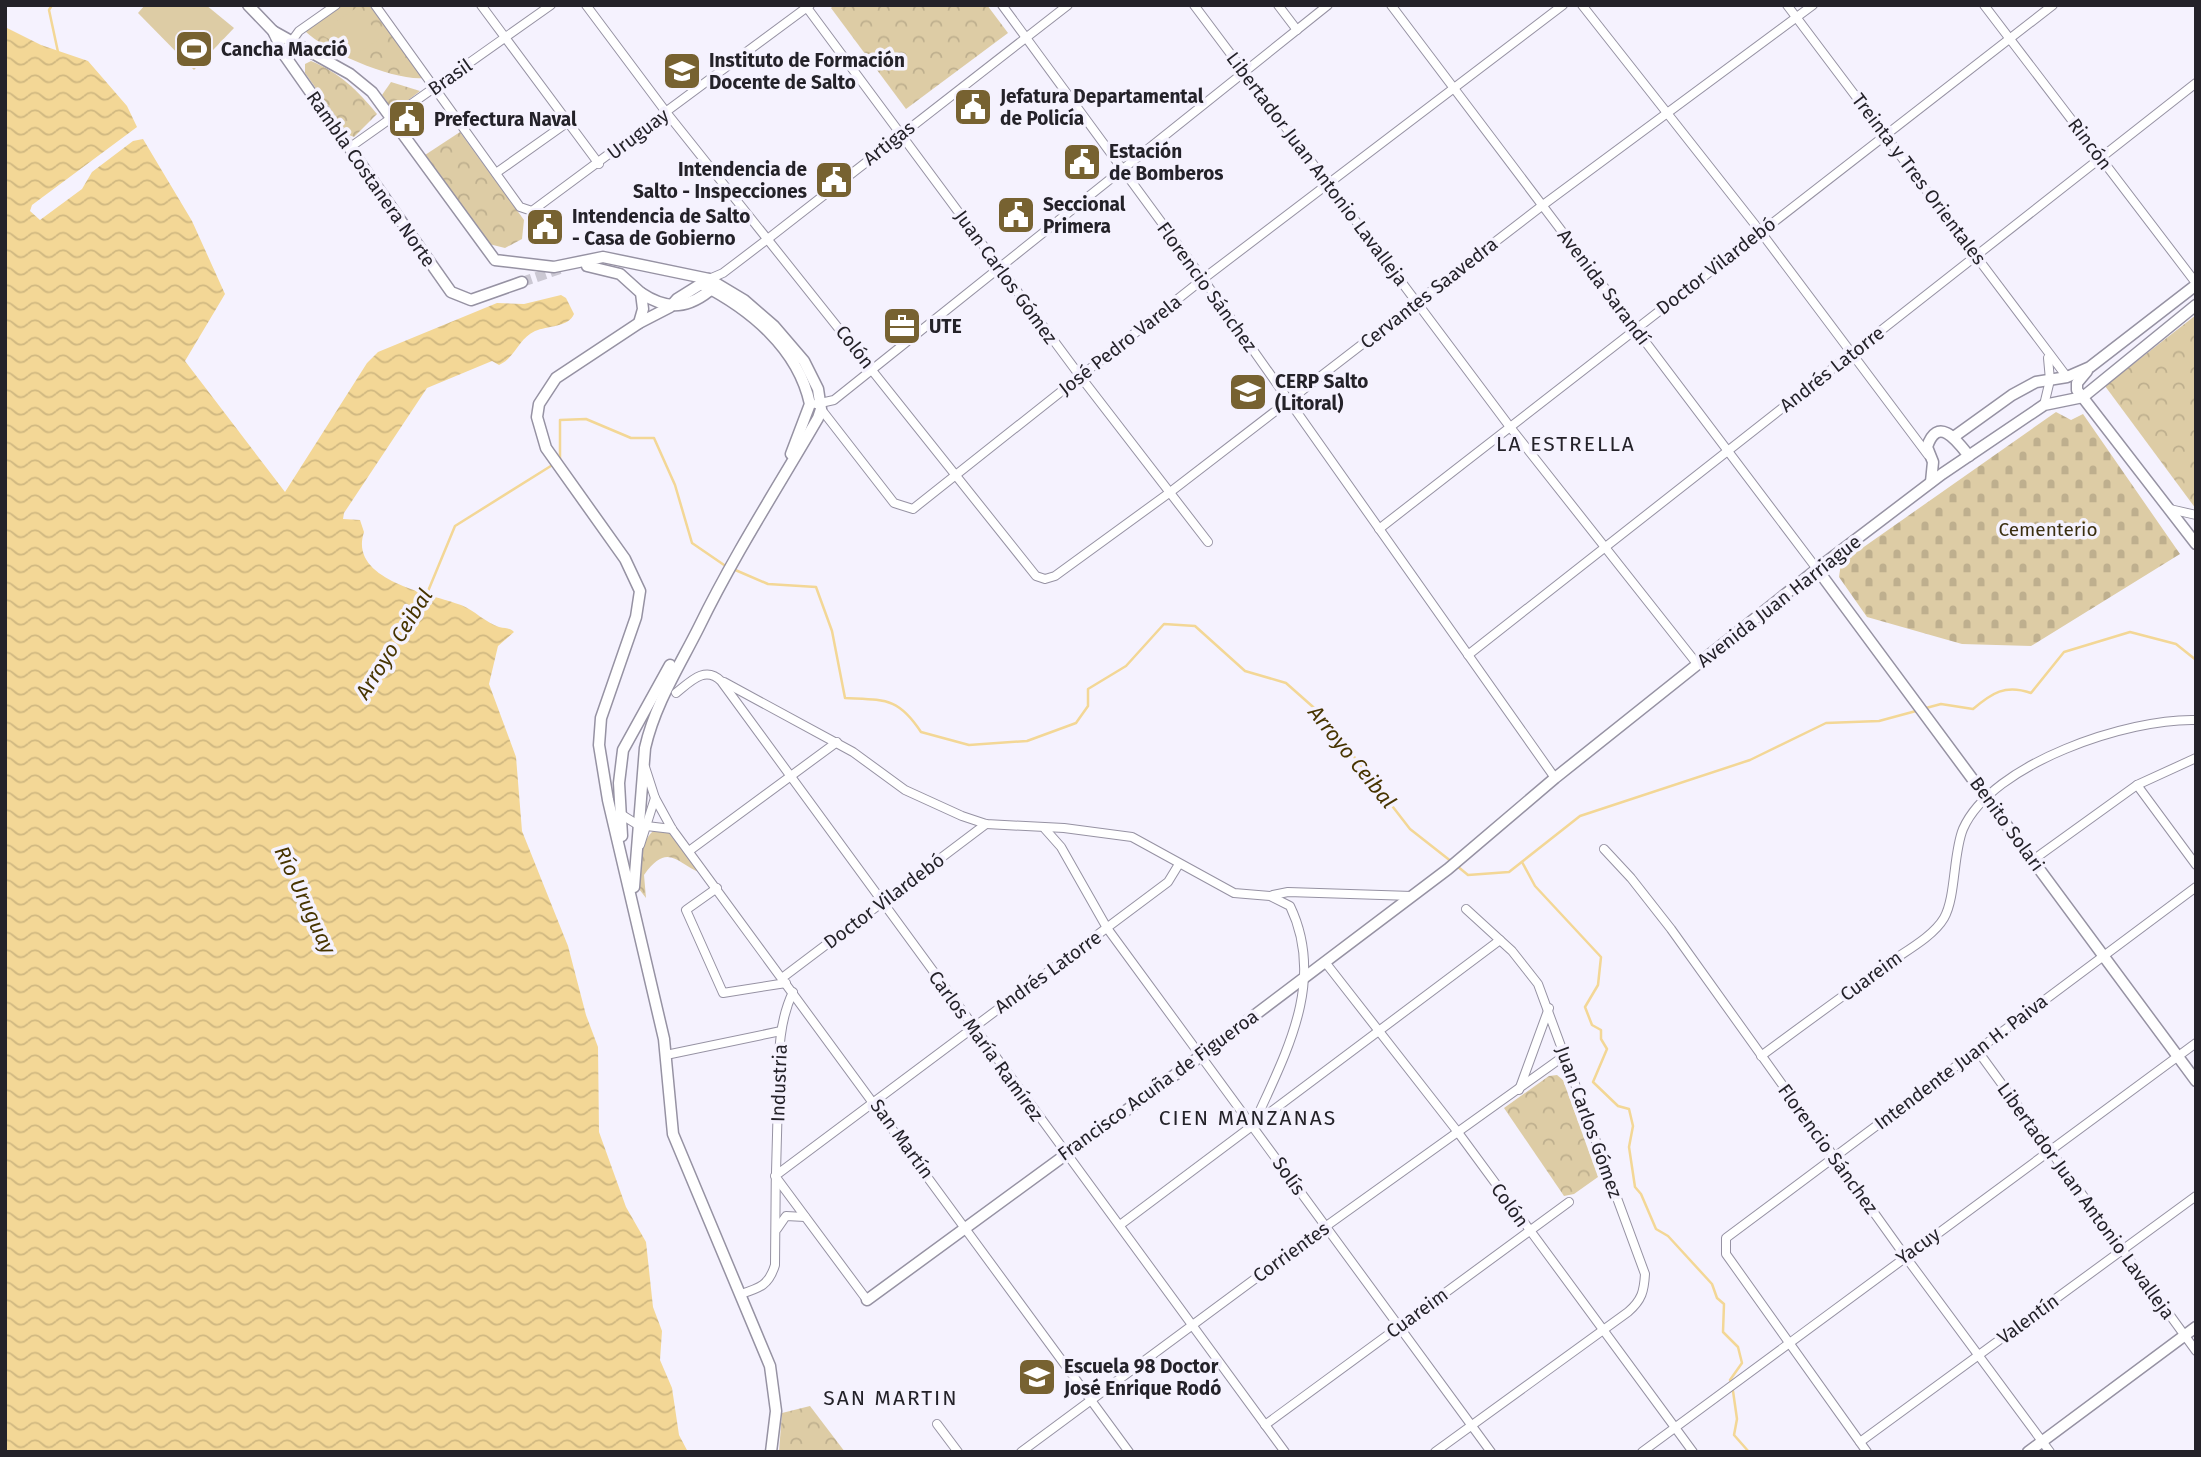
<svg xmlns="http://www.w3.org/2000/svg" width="2201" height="1457" viewBox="0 0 2201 1457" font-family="'Fira Sans',sans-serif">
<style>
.cemetery{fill:url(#cemetery-stones)}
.park{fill:url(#park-crowns)}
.garden{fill:#ddcca5}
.water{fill:url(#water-waves)}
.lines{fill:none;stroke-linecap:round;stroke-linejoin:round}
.stream{stroke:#f3d796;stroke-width:2.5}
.tertiary-tunnel{stroke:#cbc8d3;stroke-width:10;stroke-dasharray:10 5;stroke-linecap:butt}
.minor-casing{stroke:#9692a3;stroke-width:10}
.tertiary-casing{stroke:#9692a3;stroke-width:13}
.minor{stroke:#fff;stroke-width:8}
.tertiary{stroke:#fff;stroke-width:10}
.labels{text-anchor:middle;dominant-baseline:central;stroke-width:7;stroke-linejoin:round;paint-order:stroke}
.poi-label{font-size:19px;font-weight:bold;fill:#242229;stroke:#f5f2fe;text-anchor:start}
.street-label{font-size:19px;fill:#242229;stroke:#f5f2fe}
.park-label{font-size:19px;fill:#3a2e10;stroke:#f5f2fe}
.neighbourhood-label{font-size:21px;letter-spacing:2px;fill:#242229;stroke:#f5f2fe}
.water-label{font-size:21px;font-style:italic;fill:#473400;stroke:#f5f2fe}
</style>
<defs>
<pattern id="cemetery-stones" width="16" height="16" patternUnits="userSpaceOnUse" patternTransform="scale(1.75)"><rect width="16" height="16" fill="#ddcca5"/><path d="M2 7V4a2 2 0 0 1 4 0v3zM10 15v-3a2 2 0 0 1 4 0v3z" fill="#beaf8e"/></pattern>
<pattern id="park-crowns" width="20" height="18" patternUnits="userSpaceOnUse" patternTransform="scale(1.75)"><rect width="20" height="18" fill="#ddcca5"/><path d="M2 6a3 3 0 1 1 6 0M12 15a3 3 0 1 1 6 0" fill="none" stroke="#beaf8e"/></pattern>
<pattern id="water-waves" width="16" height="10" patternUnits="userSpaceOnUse" patternTransform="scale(1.75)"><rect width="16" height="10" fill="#f3d796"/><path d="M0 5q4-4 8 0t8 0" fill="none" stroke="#d0b881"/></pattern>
</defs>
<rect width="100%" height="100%" fill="#f5f2fe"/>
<!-- cemetery -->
<path class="cemetery" d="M2056,412l15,8 12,-6 97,140 -149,92 -69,-2 -95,-27 -28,-40 2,-14z"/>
<!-- park -->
<g class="park">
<path d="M343,5h26l55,73c-30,3 -98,-26 -119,-47z"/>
<path d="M834,5h153l21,28 -102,76 -75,-101z"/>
<path d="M311,61c29,12 46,29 66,53l-23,23 -5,-2 -44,-62v-9z"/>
<path d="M391,82l29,9 -27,21 -11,-17z"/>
<path d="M460,132l64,88 -2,19 -17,9 -16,-4 -64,-89z"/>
<path d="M2196,315v194l-91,-123z"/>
<path d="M653,831l15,1 33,41c-24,-9 -33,-32 -57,2l2,23 -7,-9c-1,-20 -2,-42 14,-58z"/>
<path d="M1557,1075l6,5 35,97 -24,17 -10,2 -60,-88 45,-32z"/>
<path d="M810,1406l35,46h-66l3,-39z"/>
</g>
<!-- garden -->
<g class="garden">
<path d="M145,5h61l28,23 -40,42 -56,-57z"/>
<path d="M358,7l23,31 -25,16 -38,-21z"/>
</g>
<!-- water -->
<path class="water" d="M5,27l36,18 47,16 39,45 10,21 -105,78 -2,6 10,9 42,-31 10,-17 41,-31 10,-2 49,82 33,73 -40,67 100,131 82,-129 11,-11 119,-49 27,1 37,-9 5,3 8,16c-5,13 -27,12 -39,17 -16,7 -20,27 -36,34l-7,-4 -65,27 -83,125 -1,6 17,1 4,12c-16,48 64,61 97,73 13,5 25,18 38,22 7,2 10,0 15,5l-16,14 -9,38 27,73 6,74 46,115 18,69 12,32 1,85 27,75 20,35 7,65 9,24 -2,29 12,28 7,47 9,17h-683z"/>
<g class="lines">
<!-- stream -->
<g class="stream">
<path d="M52,5l-3,5 9,42"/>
<path d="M560,460v-40l26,-1 45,19h23l21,47 17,58 35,24"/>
<path d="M733,569l35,15 48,3 16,44 13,67c40,2 53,-1 76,34l48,13 58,-4 49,-18 12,-17v-17l38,-23 38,-42 31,2 50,45 41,12 35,31 89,115 42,33"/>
<path d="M426,596l29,-70 99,-62"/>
<path d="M1926,708l15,-4 32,5c19,-16 32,-25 58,-16l33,-41 66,-20 46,12 20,16"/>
<path d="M1522,862l13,24 66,71 -3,28 -13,22 7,18 9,5v9l6,10 -14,33 25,24 11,3 4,17 -4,21 6,40 6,7 15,35 12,7 44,48 5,14 7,6 -1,28 15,15 4,16 -12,17"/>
<path d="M1457,866l11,9 41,-3 71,-56 170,-56 76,-37 53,-2 37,-10"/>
<path d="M1733,1391l4,28 -3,16 15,17"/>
</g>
<!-- tertiary-tunnel -->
<path class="tertiary-tunnel" d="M522,282l41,-14"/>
<defs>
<g id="minor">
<path d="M375,5l145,202 12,4 278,-206"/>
<path d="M481,5l118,159"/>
<path d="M586,5l80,107 370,464 9,3 10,-3 114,-83 374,-288 270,-200"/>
<path d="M805,5l275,371 128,166"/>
<path d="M1002,5l201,274 352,499"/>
<path d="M1194,5l316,422 188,238"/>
<path d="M1278,5l19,25"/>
<path d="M1391,5l426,564"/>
<path d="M1582,5l178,226 168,224"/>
<path d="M1787,5l280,372"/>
<path d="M1984,5l212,278"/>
<path d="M288,46l11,-15 37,-26"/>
<path d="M349,148l202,-143"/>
<path d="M496,173l72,-51"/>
<path d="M709,279l14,-6 46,-35 299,-233"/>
<path d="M816,404l18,-4 494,-395"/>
<path d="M2044,405l6,-25 -2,-22"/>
<path d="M821,409l73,94 19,6 290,-230 360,-274"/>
<path d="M2170,509l26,6"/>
<path d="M1379,529l674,-524"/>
<path d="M1468,655l728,-572"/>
<path d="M724,682l129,70 52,38 57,26 24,8 78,4 68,9 102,56 36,3 20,10c37,77 -6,150 -37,220"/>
<path d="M676,693c14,-11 29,-28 45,-12l564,771"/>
<path d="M645,767l10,31 17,31 457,623"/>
<path d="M2137,785l59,80"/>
<path d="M619,813l19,12 34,4"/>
<path d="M1045,829l16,18 46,81 384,524"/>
<path d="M640,845l15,-47"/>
<path d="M1604,849l27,29 40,51 234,327 145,196"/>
<path d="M689,851l148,-109"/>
<path d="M2033,860l104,-75 59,-27"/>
<path d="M717,888l-31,22 37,83 63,-10"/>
<path d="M1273,895l15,-3 124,4"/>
<path d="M1325,962l132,169 236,321"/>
<path d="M782,978l204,-154"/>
<path d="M1977,1050l219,301"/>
<path d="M666,1055l115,-24"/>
<path d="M1761,1056c42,-31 83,-61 125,-91 18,-13 47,-28 58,-47 12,-21 9,-65 19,-89 29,-66 166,-111 233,-109"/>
<path d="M1519,1090l30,-82"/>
<path d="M1120,1225l380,-285"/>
<path d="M777,1229l9,-13 19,1"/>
<path d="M741,1294c19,-6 28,-9 34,-29 0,-56 1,-111 3,-167 1,-36 -1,-73 15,-106"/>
<path d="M867,1300l-92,-124 393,-294 11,-18"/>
<path d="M937,1424l21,28"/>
<path d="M1265,1425l304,-223"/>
<path d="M1860,1442l336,-246"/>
<path d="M1021,1452l304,-225 239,-171"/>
<path d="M1435,1452l193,-140c14,-12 16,-21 17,-38l-107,-290 -26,-33 -46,-42"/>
<path d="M1642,1452l554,-409"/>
<path d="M1867,1452l-141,-198v-16l470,-351"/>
</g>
<g id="tertiary">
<path d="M248,5l25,26 12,25 166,236 20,8 51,-18"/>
<path d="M273,31l77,43 22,18 123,168 59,7 49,-10 106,22 35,21 30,26 30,35 14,28 3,20 -3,9c-40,69 -84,137 -119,209 -20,40 -44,77 -54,121l-11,139"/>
<path d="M587,266l33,8 21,19 2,16 -4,14"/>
<path d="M709,279l-32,20 -7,8 -31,16 -83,55 -17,26 -2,13 9,31 79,111 15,32 -4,26 -35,101 -2,27 9,55 56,239 9,95 97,232 6,45 -5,41"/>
<path d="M701,284c49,25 97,64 109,120l-19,50"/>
<path d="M641,293c27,18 48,16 73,-6"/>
<path d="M2087,371l-10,12v7l119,154"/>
<path d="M1955,436l57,-41 24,-13 31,-5 23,-10 106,-82"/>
<path d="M1931,482l2,-20 -6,-15c11,-33 31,-5 42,9"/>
<path d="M1817,569l379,512"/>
<path d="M622,836l-3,-53 4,-33 47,-85"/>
<path d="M867,1300l335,-245 246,-186 107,-91 262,-209 125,-95 102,-69 39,-8 113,-92"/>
<path d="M2028,1452l168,-125"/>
</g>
</defs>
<!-- minor casing -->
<use href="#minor" class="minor-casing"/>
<!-- tertiary casing -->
<use href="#tertiary" class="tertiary-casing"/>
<!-- minor -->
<use href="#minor" class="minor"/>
<!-- tertiary -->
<use href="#tertiary" class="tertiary"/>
</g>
<!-- icons -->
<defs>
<symbol id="stadium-square" viewBox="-11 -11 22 22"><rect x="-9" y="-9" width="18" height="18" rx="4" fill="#776231" stroke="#f5f2fe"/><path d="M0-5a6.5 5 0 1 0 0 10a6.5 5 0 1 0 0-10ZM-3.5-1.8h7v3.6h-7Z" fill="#fff"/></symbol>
<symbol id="university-square" viewBox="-11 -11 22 22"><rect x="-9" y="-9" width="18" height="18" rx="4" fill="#776231" stroke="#f5f2fe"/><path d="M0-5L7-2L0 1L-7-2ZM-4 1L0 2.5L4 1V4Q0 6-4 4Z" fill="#fff"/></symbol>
<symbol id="civic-square" viewBox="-11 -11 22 22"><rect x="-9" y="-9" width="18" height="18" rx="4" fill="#776231" stroke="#f5f2fe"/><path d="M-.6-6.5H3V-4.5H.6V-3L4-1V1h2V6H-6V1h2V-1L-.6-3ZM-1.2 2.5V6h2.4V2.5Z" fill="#fff"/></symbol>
<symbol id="office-square" viewBox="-11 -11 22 22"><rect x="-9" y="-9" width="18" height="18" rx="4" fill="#776231" stroke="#f5f2fe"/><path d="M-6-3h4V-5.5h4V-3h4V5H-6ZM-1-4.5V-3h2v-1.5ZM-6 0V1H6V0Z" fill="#fff"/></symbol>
<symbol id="school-square" viewBox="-11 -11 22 22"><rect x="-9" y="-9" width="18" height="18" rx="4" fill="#776231" stroke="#f5f2fe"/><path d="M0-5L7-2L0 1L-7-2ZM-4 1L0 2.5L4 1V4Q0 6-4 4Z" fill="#fff"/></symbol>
</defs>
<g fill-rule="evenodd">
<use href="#stadium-square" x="172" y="27" width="44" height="44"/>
<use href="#university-square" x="660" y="49" width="44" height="44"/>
<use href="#civic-square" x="951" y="85" width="44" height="44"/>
<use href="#civic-square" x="385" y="97" width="44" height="44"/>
<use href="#civic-square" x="1060" y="140" width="44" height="44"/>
<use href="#civic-square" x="812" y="158" width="44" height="44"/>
<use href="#civic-square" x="994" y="193" width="44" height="44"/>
<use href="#civic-square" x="523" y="205" width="44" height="44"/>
<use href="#office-square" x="880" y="304" width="44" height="44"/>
<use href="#university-square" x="1226" y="370" width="44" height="44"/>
<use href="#school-square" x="1015" y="1355" width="44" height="44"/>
</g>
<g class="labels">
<!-- poi labels -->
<g class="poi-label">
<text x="221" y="49">Cancha Macció</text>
<text x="709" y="60">Instituto de Formación<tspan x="709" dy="22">Docente de Salto</tspan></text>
<text x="1000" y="96">Jefatura Departamental<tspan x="1000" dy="22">de Policía</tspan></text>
<text x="434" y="119">Prefectura Naval</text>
<text x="1109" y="151">Estación<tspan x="1109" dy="22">de Bomberos</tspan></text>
<text x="807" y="169" text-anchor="end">Intendencia de<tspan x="807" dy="22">Salto - Inspecciones</tspan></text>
<text x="1043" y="204">Seccional<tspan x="1043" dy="22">Primera</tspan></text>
<text x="572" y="216">Intendencia de Salto<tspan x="572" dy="22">- Casa de Gobierno</tspan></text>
<text x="929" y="326">UTE</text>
<text x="1275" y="381">CERP Salto<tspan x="1275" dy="22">(Litoral)</tspan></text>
<text x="1064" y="1366">Escuela 98 Doctor<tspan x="1064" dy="22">José Enrique Rodó</tspan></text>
</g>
<!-- street labels -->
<g class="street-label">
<text transform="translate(450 77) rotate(-35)">Brasil</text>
<text transform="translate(638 134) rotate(-37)">Uruguay</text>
<text transform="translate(889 143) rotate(-38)">Artigas</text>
<text transform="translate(2090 144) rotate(53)">Rincón</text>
<text transform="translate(1317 169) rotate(53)">Libertador Juan Antonio Lavalleja</text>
<text transform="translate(371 179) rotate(55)">Rambla Costanera Norte</text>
<text transform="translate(1919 179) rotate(53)">Treinta y Tres Orientales</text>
<text transform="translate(1716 266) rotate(-38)">Doctor Vilardebó</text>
<text transform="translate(1006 277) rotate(54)">Juan Carlos Gómez</text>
<text transform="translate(1207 287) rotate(54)">Florencio Sánchez</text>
<text transform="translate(1604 287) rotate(53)">Avenida Sarandí</text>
<text transform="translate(1429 293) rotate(-38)">Cervantes Saavedra</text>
<text transform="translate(1120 345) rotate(-38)">José Pedro Varela</text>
<text transform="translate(855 347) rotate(52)">Colón</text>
<text transform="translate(1832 369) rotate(-38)">Andrés Latorre</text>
<text transform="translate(1779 601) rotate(-38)">Avenida Juan Harriague</text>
<text transform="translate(2007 824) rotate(54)">Benito Solari</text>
<text transform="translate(884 901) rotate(-37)">Doctor Vilardebó</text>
<text transform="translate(1048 972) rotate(-36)">Andrés Latorre</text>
<text transform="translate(1871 976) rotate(-36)">Cuareim</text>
<text transform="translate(986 1046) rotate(54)">Carlos María Ramírez</text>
<text transform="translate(1961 1062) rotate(-37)">Intendente Juan H. Paiva</text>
<text transform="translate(779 1083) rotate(-88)">Industria</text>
<text transform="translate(1158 1085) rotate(-36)">Francisco Acuña de Figueroa</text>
<text transform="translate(1589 1122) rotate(70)">Juan Carlos Gómez</text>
<text transform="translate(902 1139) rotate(54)">San Martín</text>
<text transform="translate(1828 1149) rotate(54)">Florencio Sánchez</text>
<text transform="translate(1289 1176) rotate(55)">Solís</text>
<text transform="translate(2086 1201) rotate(54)">Libertador Juan Antonio Lavalleja</text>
<text transform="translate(1510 1205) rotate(54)">Colón</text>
<text transform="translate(1918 1246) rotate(-36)">Yacuy</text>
<text transform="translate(1291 1252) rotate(-36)">Corrientes</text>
<text transform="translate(1417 1313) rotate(-36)">Cuareim</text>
<text transform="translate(2028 1319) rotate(-36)">Valentín</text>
</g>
<!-- park labels -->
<g class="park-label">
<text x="2048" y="529">Cementerio</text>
</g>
<!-- neighbourhood labels -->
<g class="neighbourhood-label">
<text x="1566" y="444">LA ESTRELLA</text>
<text x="1248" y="1118">CIEN MANZANAS</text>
<text x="891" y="1398">SAN MARTIN</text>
</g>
<!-- water labels -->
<g class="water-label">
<text transform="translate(394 644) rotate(-58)">Arroyo Ceibal</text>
<text transform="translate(1352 757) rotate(51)">Arroyo Ceibal</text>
<text transform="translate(305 900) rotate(65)">Río Uruguay</text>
</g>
</g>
<!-- border -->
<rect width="2201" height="1457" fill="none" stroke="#242229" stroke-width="14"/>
</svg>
